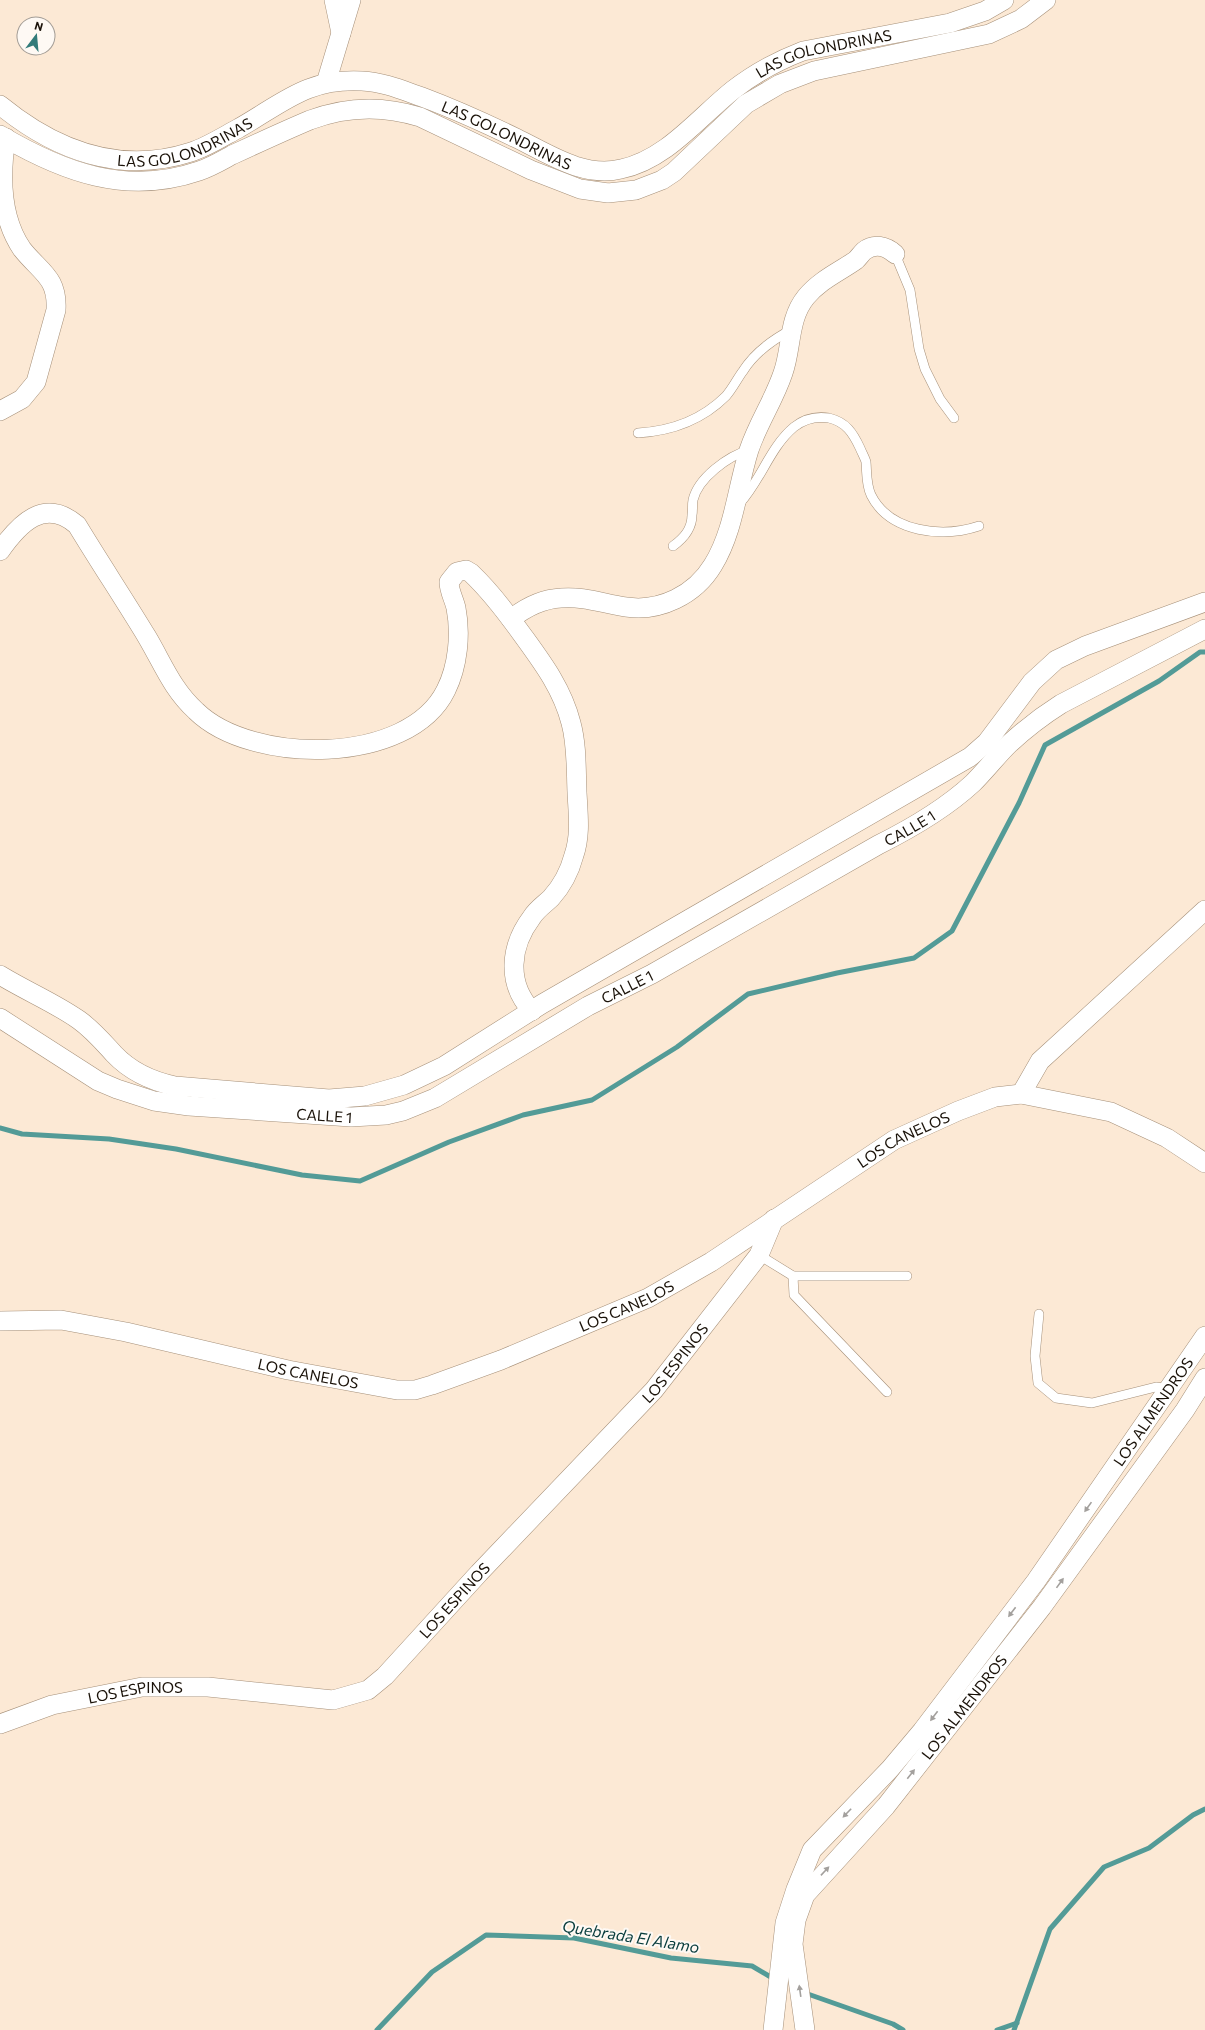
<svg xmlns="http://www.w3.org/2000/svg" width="1205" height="2030" viewBox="0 0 1205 2030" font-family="Commissioner,sans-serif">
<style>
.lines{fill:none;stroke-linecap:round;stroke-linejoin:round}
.stream{stroke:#539b97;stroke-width:5}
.service-casing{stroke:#a69079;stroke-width:10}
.minor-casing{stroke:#a69079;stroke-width:20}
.service{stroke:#fff;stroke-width:9}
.minor{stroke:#fff;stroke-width:19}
.oneway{fill:#a3a09d}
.labels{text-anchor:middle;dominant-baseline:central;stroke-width:4;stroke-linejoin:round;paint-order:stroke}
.street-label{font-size:15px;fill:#1a1209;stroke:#fef9f4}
.water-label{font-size:16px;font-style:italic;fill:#083c3c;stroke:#fef9f4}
</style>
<rect width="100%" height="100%" fill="#fce9d5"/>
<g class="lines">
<!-- stream -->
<g class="stream">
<path d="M0,1128l22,6 87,5 67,10 126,26 58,6 89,-39 74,-27 69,-15 85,-53 71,-53 89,-21 77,-15 38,-27 67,-128 26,-58 114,-64 41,-29h5"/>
<path d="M805,1993l88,31 10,6"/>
<path d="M377,2030l55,-58 54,-37 88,3 97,20 81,8 22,13"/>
<path d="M997,2030l20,-7"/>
<path d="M1014,2030l36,-101 54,-62 45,-19 44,-33 12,-6"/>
</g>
<defs>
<g id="service">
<path d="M895,254l15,36 9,59 6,20 15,30 14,19"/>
<path d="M638,433c33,-2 64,-13 88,-37 7,-8 11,-17 17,-25 12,-19 29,-31 48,-41"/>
<path d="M740,503c21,-23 30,-56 54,-76 10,-8 22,-11 35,-9 17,4 24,15 31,30 2,5 5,10 6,14 1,12 0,22 5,33 19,38 72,43 108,31"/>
<path d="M673,546c11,-8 19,-17 19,-31 1,-5 0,-10 1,-15 5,-22 35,-44 56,-50"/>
<path d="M759,1255l34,21h114"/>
<path d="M793,1276l1,19 93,97"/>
<path d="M1039,1314l-4,42 3,27 18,15 36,5 64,-16 13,2"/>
</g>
<g id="minor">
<path d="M334,0l7,33"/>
<path d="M326,83l25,-83"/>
<path id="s1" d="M0,105c55,45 120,70 191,47 16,-5 33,-16 48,-24 44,-25 68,-50 123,-47 21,1 40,9 60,16 32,12 63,26 94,41 33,16 67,40 105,31 45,-9 78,-52 112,-79 22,-17 44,-29 70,-39l147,-28 35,-12 19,-11"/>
<path d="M0,135c63,37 126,61 199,36 12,-4 22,-10 33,-16 26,-12 52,-24 78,-35 37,-14 72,-15 110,-3l111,53 49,19 28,4 28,-3 26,-10 12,-8 72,-68 34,-20 34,-13 175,-37 32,-15 25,-19"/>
<path d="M0,411l22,-12 14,-17 20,-72c2,-33 -16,-38 -34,-61 -22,-32 -22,-73 -16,-111"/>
<path d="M0,551c19,-27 44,-54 77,-26 23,38 47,74 70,112 16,27 25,52 49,74 55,54 213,55 250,-21 12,-24 15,-56 10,-82 -2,-9 -7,-17 -7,-26l8,-10 9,-2 5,3c19,18 35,39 50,60 21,29 41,55 50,90 6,22 5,46 6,69 1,22 4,42 -3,63 -4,15 -12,31 -23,43 -6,6 -14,11 -19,19 -22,29 -26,66 0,94"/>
<path d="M511,619c15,-12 31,-20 50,-21 23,-2 43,6 65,9 34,5 69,-12 87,-42 21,-34 24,-77 36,-115 9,-27 25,-50 34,-77 9,-25 5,-54 23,-76 14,-17 33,-25 50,-37 3,-3 5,-6 8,-9 10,-8 22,-5 31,3"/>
<path d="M0,975c26,16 55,28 79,45 14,10 24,22 35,34 17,18 37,27 61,32l154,13 36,-3 39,-11 40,-19 98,-62 428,-247 17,-15 45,-60 24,-22 29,-14 120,-44"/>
<path id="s2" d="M0,1018l98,63 19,8 37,12 35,5 162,11 35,-2 17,-4 32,-13 153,-92 64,-32 226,-129c34,-17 67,-36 95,-62 12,-12 23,-26 35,-38 17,-16 34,-29 53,-41l144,-75"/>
<path d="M1021,1094l19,-33 165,-151"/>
<path id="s3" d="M0,1321l61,-1 65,12 162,38 109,20h18l17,-5 69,-25 147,-62 63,-36 183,-122 64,-29 37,-14 26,-3 90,18 56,26 38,25"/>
<path id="s4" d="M0,1724l52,-19 90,-18h66l125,13 35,-10 17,-14 94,-103 175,-183 105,-135 15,-36"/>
<path id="s5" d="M773,2030l12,-107 11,-34 16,-39 78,-81 32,-38 114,-150 169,-245"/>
<path id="s6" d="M805,2030l-12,-86 3,-24 9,-25 81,-89 156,-199 143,-197 20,-32"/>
</g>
</defs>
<!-- service casing -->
<use href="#service" class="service-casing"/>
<!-- minor casing -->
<use href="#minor" class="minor-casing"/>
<!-- service -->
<use href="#service" class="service"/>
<!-- minor -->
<use href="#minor" class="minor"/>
</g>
<!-- one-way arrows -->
<defs><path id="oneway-solid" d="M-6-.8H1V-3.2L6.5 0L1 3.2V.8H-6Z"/></defs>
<g class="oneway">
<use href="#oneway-solid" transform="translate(1088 1507) rotate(125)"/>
<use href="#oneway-solid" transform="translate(1060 1583) rotate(-54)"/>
<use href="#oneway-solid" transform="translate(1012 1612) rotate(127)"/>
<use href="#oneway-solid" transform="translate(934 1716) rotate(127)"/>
<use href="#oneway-solid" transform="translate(911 1774) rotate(-52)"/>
<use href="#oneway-solid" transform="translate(847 1813) rotate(134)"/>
<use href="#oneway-solid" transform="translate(825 1871) rotate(-47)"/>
<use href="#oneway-solid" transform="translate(800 1991) rotate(-98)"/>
</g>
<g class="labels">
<!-- street labels -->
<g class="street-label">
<text stroke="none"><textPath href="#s1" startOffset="909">LAS GOLONDRINAS</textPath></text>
<text stroke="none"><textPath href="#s1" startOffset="549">LAS GOLONDRINAS</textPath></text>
<text stroke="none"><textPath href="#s1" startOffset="202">LAS GOLONDRINAS</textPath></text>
<text stroke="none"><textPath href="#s2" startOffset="1007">CALLE 1</textPath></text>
<text stroke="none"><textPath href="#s2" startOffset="683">CALLE 1</textPath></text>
<text stroke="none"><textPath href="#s2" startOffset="347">CALLE 1</textPath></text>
<text stroke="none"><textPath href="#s3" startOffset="974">LOS CANELOS</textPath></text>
<text stroke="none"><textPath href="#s3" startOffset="650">LOS CANELOS</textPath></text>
<text stroke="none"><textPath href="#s4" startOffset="824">LOS ESPINOS</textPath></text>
<text stroke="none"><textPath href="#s3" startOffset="314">LOS CANELOS</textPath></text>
<text stroke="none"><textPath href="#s5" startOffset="742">LOS ALMENDROS</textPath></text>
<text stroke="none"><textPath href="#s4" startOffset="500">LOS ESPINOS</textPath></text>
<text stroke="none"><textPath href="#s4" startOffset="140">LOS ESPINOS</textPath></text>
<text stroke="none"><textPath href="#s6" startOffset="384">LOS ALMENDROS</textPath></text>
</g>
<!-- water labels -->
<g class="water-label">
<text transform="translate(631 1936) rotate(9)">Quebrada El Alamo</text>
</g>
</g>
<!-- north arrow -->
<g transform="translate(36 36) rotate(16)"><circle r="19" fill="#fef9f4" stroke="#a39d96"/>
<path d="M0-3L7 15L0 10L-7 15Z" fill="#327b7a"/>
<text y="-6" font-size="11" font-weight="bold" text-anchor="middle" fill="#1a1209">N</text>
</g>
</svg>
